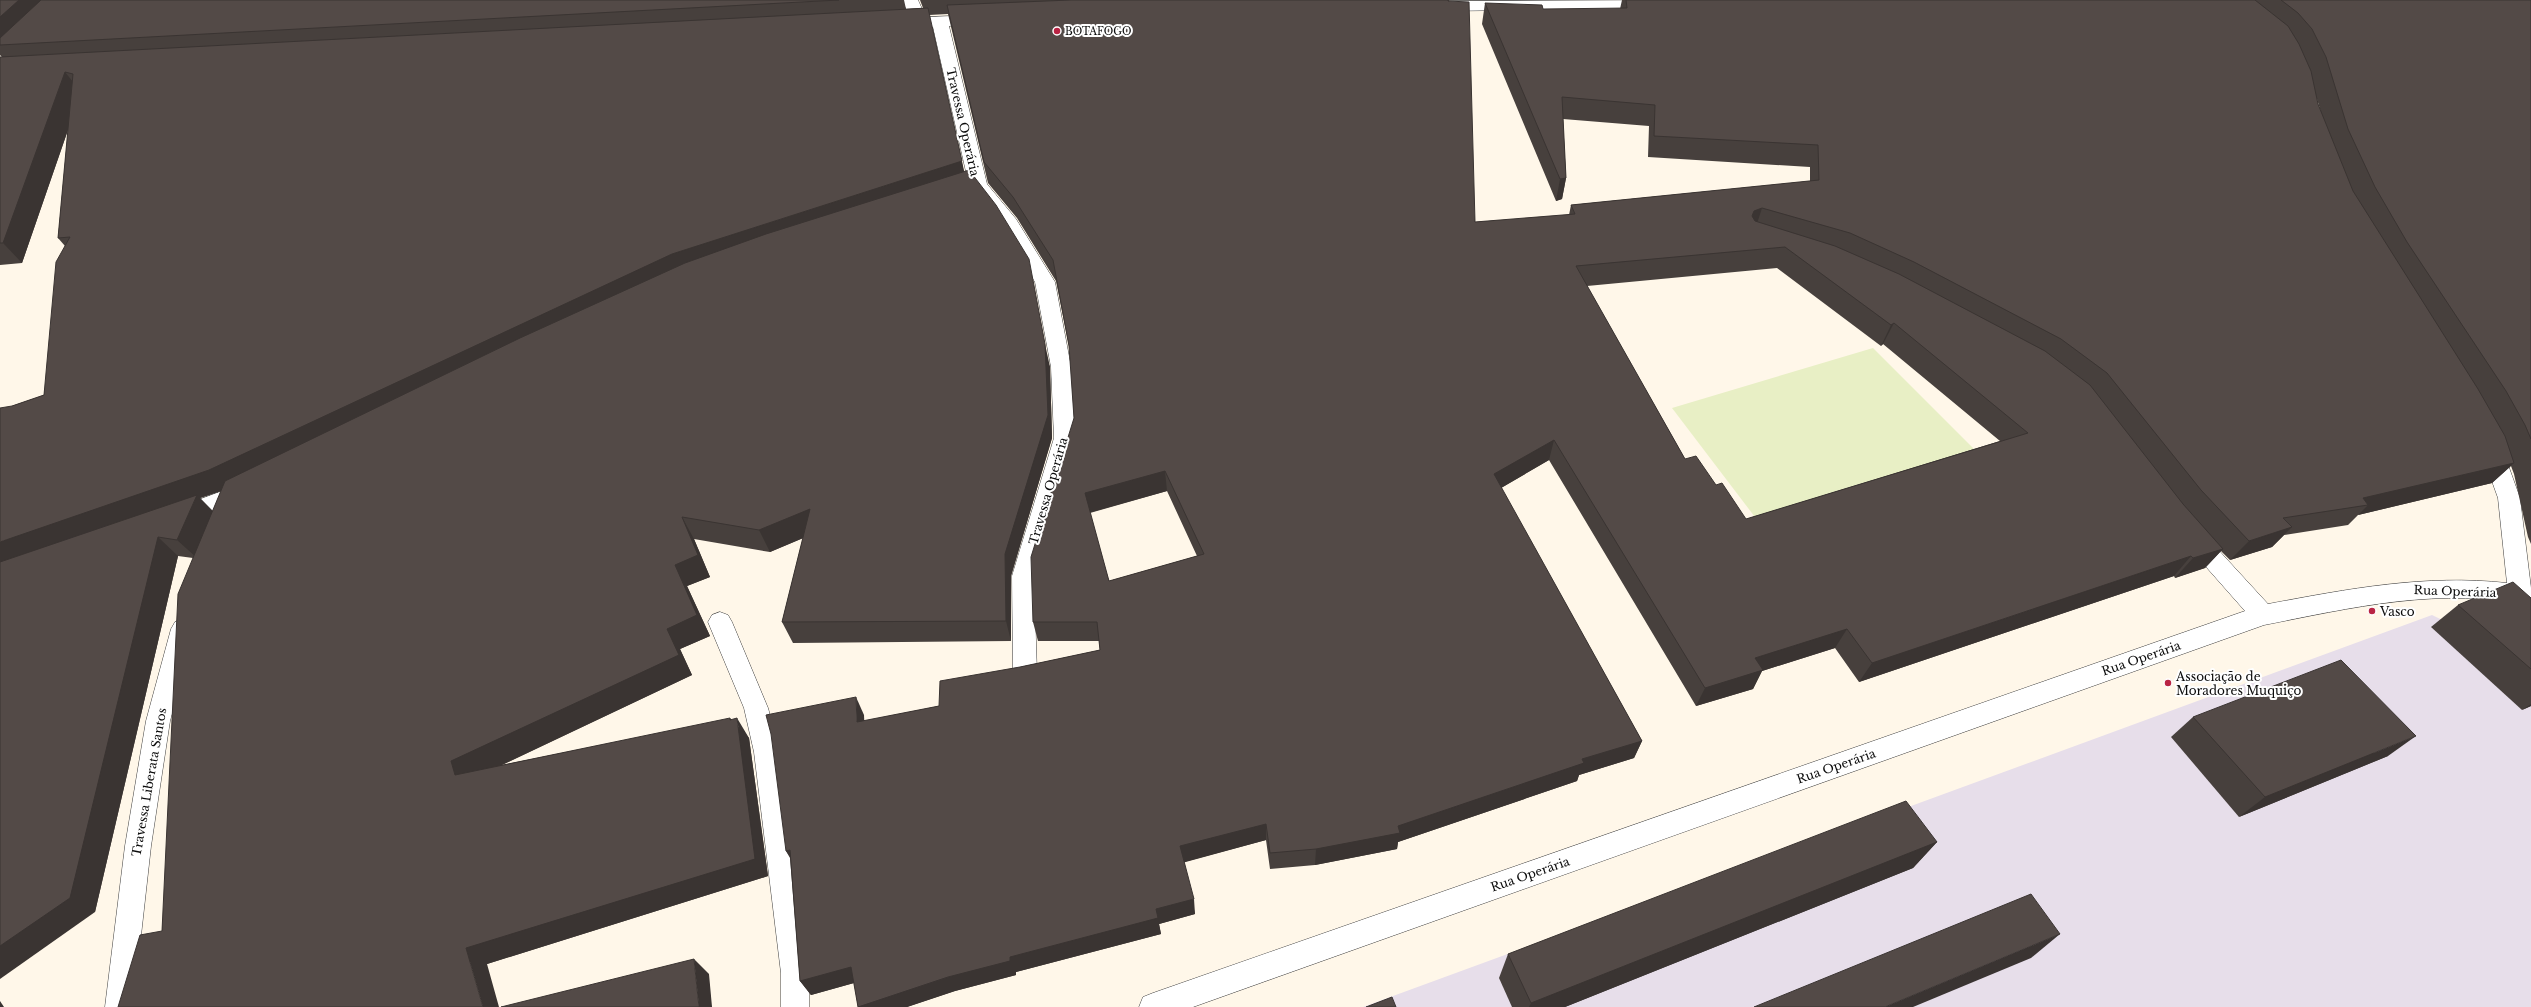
<svg xmlns="http://www.w3.org/2000/svg" width="2531" height="1007" viewBox="0 0 2531 1007" font-family="'Libre Baskerville',serif">
<style>
.industrial{fill:#e7deea}
.pitch{fill:#e8efc5}
.lines{fill:none;stroke-linecap:round;stroke-linejoin:round}
.lane-casing{stroke:#3e3e3e;stroke-width:1}
.street-casing{stroke:#3e3e3e;stroke-width:1}
.lane{fill:#fff;fill-rule:evenodd}
.street{fill:#fff;fill-rule:evenodd}
.wall{fill:#47403d;fill-rule:evenodd}
.shaded-wall{fill:#3a3432}
.building{fill:#534a47;stroke:#3a3432;fill-rule:evenodd}
.poi-dot{fill:#b92444;stroke:#fff;stroke-width:1.5}
.labels{text-anchor:middle;dominant-baseline:central;stroke-width:4;stroke-linejoin:round;paint-order:stroke}
.far-poi-label{font-size:10px;fill:#0b0b0b;stroke:#fff;text-anchor:start}
.street-label{font-size:12px;fill:#0b0b0b;stroke:#fff}
.poi-label{font-size:12px;fill:#0b0b0b;stroke:#fff;text-anchor:start}
</style>
<rect width="100%" height="100%" fill="#fff7e9"/>
<!-- industrial -->
<path class="industrial" d="M2432,615l99,48v344h-1168z"/>
<!-- pitch -->
<path class="pitch" d="M1873,348l106,106 -218,71 -89,-117z"/>
<g class="lines">
<defs>
<path id="lane" d="M902,0h16l10,22 -2,3h-12z"/>
<g id="street">
<path d="M1706,0l-8,5 -85,4 -174,2 -8,-5 8,-5z"/>
<path d="M979,15l6,2 2,3 -2,3 -36,3 38,158 29,35 39,63 16,85 5,71 -42,138 3,98 -3,7 -9,3 -9,-3 -3,-7 -1,-98 42,-138 -3,-71 -16,-85 -33,-55 -33,-42 -36,-158 -31,1 -8,-5 8,-5z"/>
<path d="M2491,440l8,2 3,6 18,50 11,90v20c-83,-24 -185,1 -267,17l-1071,382h-54l4,-10 10,-4 1092,-382 -60,-68 -3,-6 3,-6 8,-3 8,3 67,73c80,-15 158,-30 239,-21l-9,-85 -18,-50 3,-6z"/>
<path d="M244,483l8,3 3,6 -3,6 -73,27 -8,-3 -3,-6 3,-6z"/>
<path d="M720,612l8,3 4,7 36,86 12,44 29,221v34h-28v-34l-27,-221 -10,-44 -36,-86 4,-7z"/>
<path d="M183,619l8,3 4,7 -25,92 -19,125 -18,161h-28l20,-161 21,-125 25,-92 4,-7z"/>
</g>
</defs>
<!-- lane casing -->
<use href="#lane" class="lane-casing"/>
<!-- street casing -->
<use href="#street" class="street-casing"/>
<!-- lane -->
<use href="#lane" class="lane"/>
<!-- street -->
<use href="#street" class="street"/>
</g>
<!-- wall -->
<g class="wall">
<path d="M0,0h904l2,9 17,-1 -3,-8h529l26,222 94,-7 2,-10 239,-24v-14l-162,-10 1,-31 -86,-7 3,59 -4,21 -6,2 -74,-177 3,-21 58,6h77l2,-9h909v544l-3,-7 -14,-63 -3,-8 -19,17 -134,32 -10,10 -64,10 -12,12 -42,13 -9,-9 -16,17 -30,10 -1,-2 -315,106 -24,-34 -73,23 -9,18 -57,17 -147,-246 -48,28 141,253 -8,17 -55,17 -2,6 -179,61 -1,7 -82,16 -45,4 -4,-29 -82,22 11,52 -36,10 2,10 -145,38v3l-61,16 -48,16h-49l-4,-24 -43,12 -11,-14 -10,-123 -4,-7 78,-136v6l75,-15 81,-39 80,-17 -1,-9h-61l-5,-19 41,-204 -4,-67 -14,-70 -39,-63 -29,-35 -40,-169 -19,1 35,157 86,195 2,71 -41,138v65l-218,2 -11,-21 21,-84 -33,14 -76,-13 16,38 -23,9 23,50 -30,13 12,26 -190,90 229,-46 18,19 19,138 -281,88 -325,-33 31,-373 -15,-2 -83,356 -83,-506 32,-11 21,-149 -7,-8 10,-108 -46,133 -22,2v-208h2l-2,-2zM2316,96l5,16 -3,-8zM1777,268l104,78 2,-2 117,97 -254,78 -30,-34 -31,-26 -98,-173zM221,491l-8,20 -13,-13zM1167,491l30,65 -88,25 -19,-68z"/>
<path d="M2531,598v108l-9,4 -91,-83 27,-22z"/>
<path d="M2193,717l195,39 -149,61 -68,-80z"/>
<path d="M1937,842l-24,26 -348,139h-53l-13,-29 9,-24z"/>
</g>
<!-- shaded-wall -->
<g class="shaded-wall">
<path d="M19,0h38l-57,45v-28z"/>
<path d="M65,72l16,20 -59,171 -19,-20z"/>
<path d="M962,161l4,20 -739,308 -27,9 15,16 -18,44 -20,-18 18,-40 -195,68v-26l672,-288z"/>
<path d="M1566,178l-4,21 -6,2 4,-22z"/>
<path d="M1762,208l-7,22 -8,2 7,-21z"/>
<path d="M1894,323l-11,21 -2,2 10,-21z"/>
<path d="M1045,344l5,23 2,71 -41,138v65l-5,-20 -1,-67z"/>
<path d="M1554,440l-5,20 -60,35 5,-21z"/>
<path d="M2514,463l-22,20 -134,32 10,-10 -5,-7z"/>
<path d="M1165,471l2,20 -79,22 -3,-20z"/>
<path d="M810,509l10,22 -50,21 -11,-22z"/>
<path d="M682,517l12,22 16,38 -23,9 23,50 -30,13 12,26 -222,105 -15,-5 -4,-14 216,-132 8,-64z"/>
<path d="M2292,527l-20,20 -42,13 19,-19z"/>
<path d="M158,537l20,19 -83,356 -95,67v-33z"/>
<path d="M2223,549l-18,19 -30,10 18,-20z"/>
<path d="M2191,556l-17,20 -315,106 13,-19z"/>
<path d="M1847,629l-12,19 -73,23 -9,18 -57,17 9,-18 50,-30z"/>
<path d="M856,697l8,18 1,25 -8,-18z"/>
<path d="M2531,704v2l-9,4z"/>
<path d="M730,718l9,14 -2,-14 12,20 19,138 -281,88 12,43h-16l-17,-59 264,-228z"/>
<path d="M2416,736l-28,20 -149,61 26,-20z"/>
<path d="M1642,741l-8,17 -55,17 -2,6 -179,61 -1,7 -82,16 1,-16 82,-23 184,-67z"/>
<path d="M1266,824v16l-84,23 -2,-17z"/>
<path d="M1937,842l-24,26 -348,139h-36l2,-4z"/>
<path d="M790,850l7,17 -11,-16z"/>
<path d="M1194,899l1,15 -36,10 2,10 -145,38v3l-61,16 -48,16h-49l152,-50 146,-48z"/>
<path d="M2060,934l-29,24 -118,49h-28z"/>
<path d="M694,959l15,15 3,33h-13z"/>
<path d="M851,967l10,14 -50,14 -11,-14z"/>
<path d="M0,1001l4,6h-4z"/>
</g>
<!-- building -->
<g class="building">
<path d="M0,0h19l-19,17z"/>
<path d="M41,0h798l-839,45v-7z"/>
<path d="M1071,0h377v1l21,1 6,220 100,-8 -4,-9 248,-25 -1,-35 -164,-9 1,-31 -93,-8 4,81 -6,1 -75,-176 57,2 1,4 84,-1 -1,-8h629l33,26 11,18 12,27 7,33 35,87 125,198 27,47 9,27 -151,35 5,7 -85,13 9,9 -43,14 -48,-51 -94,-117 -46,-34 -147,-77 -64,-29 -88,-25 -8,3 -2,5 3,5 80,25 64,28 146,77 45,34 93,119 40,45 -30,9 -2,-2 -319,107 -25,-34 -92,29 8,12 -58,18 -151,-248 -60,34 148,267 -60,18 2,4 -186,63 2,7 -84,16 -46,4 -4,-29 -86,22 14,53 -38,10 2,9 -148,39v4l-62,16 -90,30 -7,-40 -51,14 -10,-131 -4,1 -15,-117 -5,-19 90,-18 1,25 82,-16 1,-25 80,-14 80,-17 -3,-28h-64l-2,-65 43,-139 -5,-72 -16,-86 -40,-63 -29,-35 -37,-157zM1785,247l106,78 3,-2 134,110 -282,86 -24,-36 -6,2 -20,-29 -11,3 -109,-193zM1165,471l39,83 -95,27 -24,-88z"/>
<path d="M2281,0h250v439l-6,-14 -19,-34 -99,-149 -32,-55 -27,-58 -22,-72 -14,-28 -14,-16z"/>
<path d="M928,8l34,153 -290,93 -463,216 -209,72v-134l12,-2 32,-11 12,-133 14,-25 -12,1 15,-164 -8,-2 -62,171h-3v-186z"/>
<path d="M969,170l27,35 33,54 16,85 3,71 -43,139 1,67 -224,1 28,-113 -51,21 -77,-13 16,38 -23,10 22,50 -30,14 12,26 -228,106 4,14 275,-57v2l7,-2 18,141 -289,89 17,59h-365l22,-72 22,-4 16,-337 47,-113 295,-143 165,-75 81,-29z"/>
<path d="M197,495l-20,45 -19,-3 -88,361 -70,48v-384z"/>
<path d="M2513,582l18,16v71l-73,-64z"/>
<path d="M2341,660l75,76 -151,61 -72,-80z"/>
<path d="M1906,801l31,41 -406,161 -23,-49z"/>
<path d="M2031,894l29,40 -175,73h-131z"/>
<path d="M694,959l5,48h-198z"/>
<path d="M1392,997l4,10h-30z"/>
</g>
<!-- markers -->
<g class="poi-dot">
<circle cx="1057" cy="31" r="4"/>
<circle cx="2372" cy="611" r="4"/>
<circle cx="2168" cy="683" r="4"/>
</g>
<g class="labels">
<!-- far-poi labels -->
<g class="far-poi-label">
<text x="1065" y="31">BOTAFOGO</text>
</g>
<!-- street labels -->
<g class="street-label">
<text transform="translate(963 122) rotate(77)">Travessa Operária</text>
<text transform="translate(1048 491) rotate(-74)">Travessa Operária</text>
<text transform="translate(2455 591) rotate(2)">Rua Operária</text>
<text transform="translate(2141 658) rotate(-19)">Rua Operária</text>
<text transform="translate(1836 766) rotate(-19)">Rua Operária</text>
<text transform="translate(149 782) rotate(-80)">Travessa Liberata Santos</text>
<text transform="translate(1530 874) rotate(-19)">Rua Operária</text>
</g>
<!-- poi labels -->
<g class="poi-label">
<text x="2380" y="611">Vasco</text>
<text x="2176" y="676">Associação de<tspan x="2176" dy="14">Moradores Muquiço</tspan></text>
</g>
</g>
</svg>
